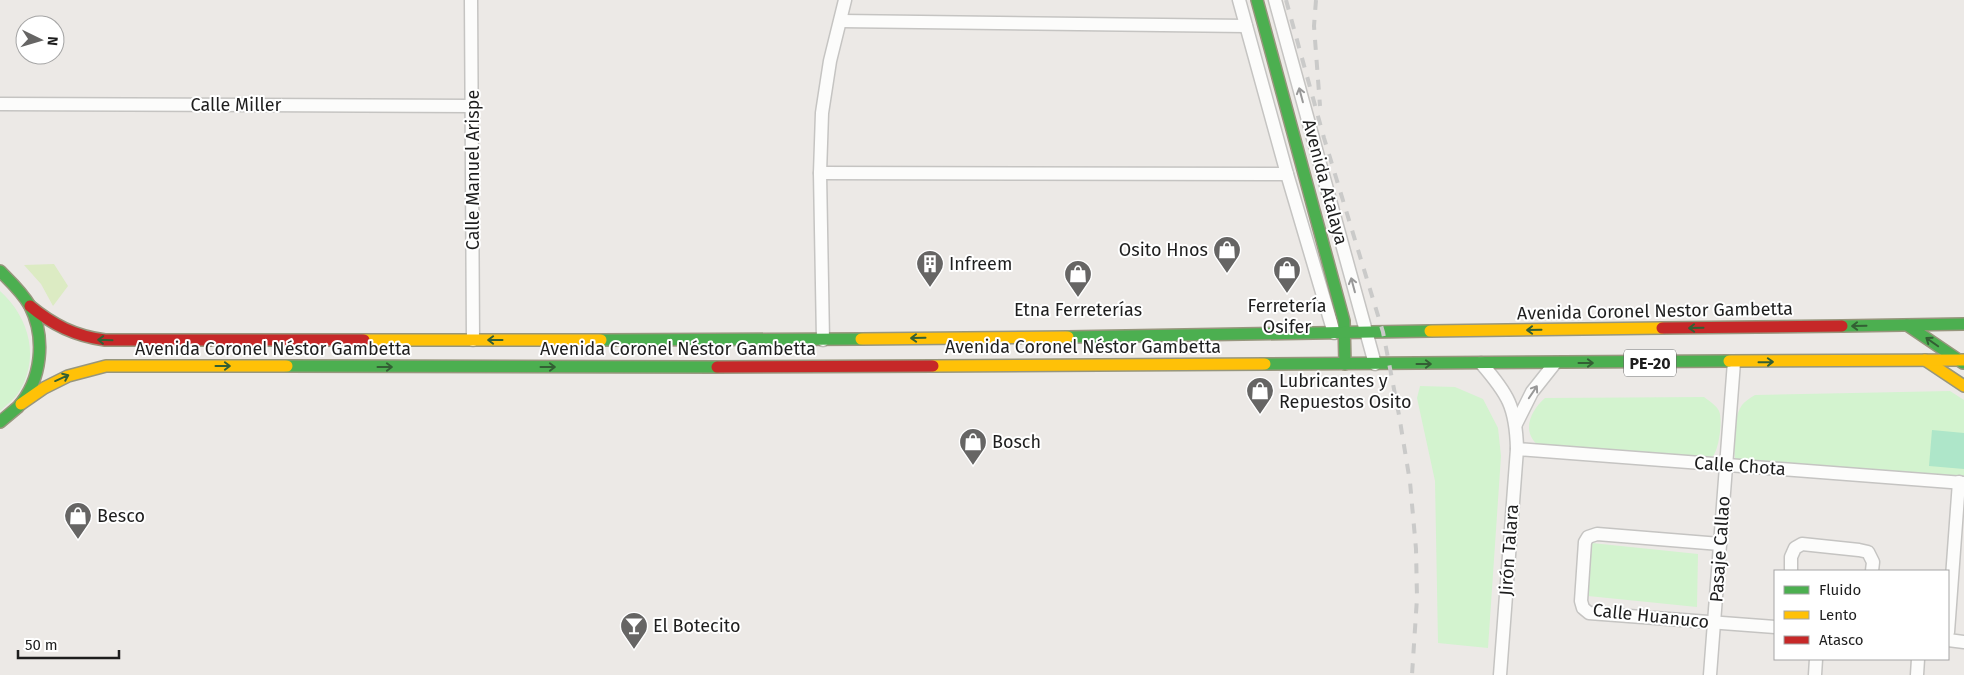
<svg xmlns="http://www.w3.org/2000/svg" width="1964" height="675" viewBox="0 0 1964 675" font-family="'Fira Sans',sans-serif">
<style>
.grass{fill:#dcebc3}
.park{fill:#d3f3cf}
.pitch{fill:#aee6c9}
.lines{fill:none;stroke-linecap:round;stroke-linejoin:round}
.street-casing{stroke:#c5c4c2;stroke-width:15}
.fast-casing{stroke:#97967d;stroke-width:14}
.slow-casing{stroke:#97967d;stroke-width:14}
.jam-casing{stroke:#97967d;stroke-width:14}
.street{stroke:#fcfcfb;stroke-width:12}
.fast{stroke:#4caf50;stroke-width:11}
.slow{stroke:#ffc107;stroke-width:11}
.jam{stroke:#c62828;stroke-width:11}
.rail{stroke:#cacac9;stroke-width:4;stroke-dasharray:10 10;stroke-linecap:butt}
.oneway{stroke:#989898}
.oneway2{stroke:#335f34}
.labels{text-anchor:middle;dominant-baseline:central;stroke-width:4;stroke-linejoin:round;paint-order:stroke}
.shield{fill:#fff;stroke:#626262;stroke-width:1}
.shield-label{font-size:16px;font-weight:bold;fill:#1e1e1e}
.street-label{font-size:18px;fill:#1e1e1e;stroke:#fff}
.poi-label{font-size:18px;fill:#1e1e1e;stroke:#fff;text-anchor:start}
</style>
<rect width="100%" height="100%" fill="#ece9e6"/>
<!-- grass -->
<path class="grass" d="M54,264l14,22 -15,20 -12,-22 -17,-19z"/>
<!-- park -->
<g class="park">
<path d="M0,291c30,27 41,69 17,104 -5,6 -12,11 -17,16z"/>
<path d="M1420,386l35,1 28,12 15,29 3,28 -13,192 -50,-5 -3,-162 -18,-83z"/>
<path d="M1950,391l14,9v76l-223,-14 -6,-4c-2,-15 -2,-40 7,-53 3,-4 8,-7 13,-10z"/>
<path d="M1704,397c5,4 12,8 15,14 4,8 0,41 -7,46l-174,-12c-17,-14 -7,-35 7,-47z"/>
<path d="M1592,543l106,11 -1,53 -109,-11z"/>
</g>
<!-- pitch -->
<path class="pitch" d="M1932,430l32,3v36l-35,-3z"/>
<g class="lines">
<defs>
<g id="street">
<path d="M471,0l2,340"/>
<path d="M1239,0l48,174 47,159"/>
<path d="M1275,0l100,364"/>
<path d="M841,21l405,5"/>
<path d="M0,104l472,2"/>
<path d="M820,173l467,1"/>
<path d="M823,340l-3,-167 2,-60 8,-52 15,-61"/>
<path d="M1481,363c27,31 35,44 36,86l-17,226"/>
<path d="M1516,424l16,-32 23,-29"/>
<path d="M1517,449l447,34"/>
<path d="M1720,544l-123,-10 -9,3 -3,5 -4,59 2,7 6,5 186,14"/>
<path d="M1791,571v-14l4,-9 7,-4 57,6 9,2 5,10 -1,9"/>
<path d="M1948,632l11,-150"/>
<path d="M1948,640l16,2"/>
<path d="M1710,675l24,-313"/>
<path d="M1815,675l1,-16"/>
<path d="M1917,675l1,-16"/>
</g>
<g id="fast">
<path d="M1257,0l87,321 1,43"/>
<path d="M0,271c11,11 22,21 30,35 16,32 12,74 -12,101 -6,5 -12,10 -18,15"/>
<path d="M1907,325l56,38"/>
<path d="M1842,326l122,-2"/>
<path d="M1068,337l362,-6"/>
<path d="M601,340l260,-1"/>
<path d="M1265,364l464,-3"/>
<path d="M287,366l430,1"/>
</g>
<g id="slow">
<path d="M1430,331l232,-3"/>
<path d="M861,339l207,-2"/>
<path d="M364,340h237"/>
<path d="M1925,360l39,26"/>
<path d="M1729,361l235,-1"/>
<path d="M933,366l332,-2"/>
<path d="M21,404l23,-16 24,-12 38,-10h181"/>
</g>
<g id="jam">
<path d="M30,306c23,19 45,30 75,34h259"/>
<path d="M1662,328l180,-2"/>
<path d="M717,367l216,-1"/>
</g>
</defs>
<!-- street casing -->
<use href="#street" class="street-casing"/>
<!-- fast casing -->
<use href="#fast" class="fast-casing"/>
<!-- slow casing -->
<use href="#slow" class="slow-casing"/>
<!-- jam casing -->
<use href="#jam" class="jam-casing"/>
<!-- street -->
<use href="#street" class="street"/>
<!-- fast -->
<use href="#fast" class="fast"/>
<!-- slow -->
<use href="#slow" class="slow"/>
<!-- jam -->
<use href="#jam" class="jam"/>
<!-- rail -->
<g class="rail">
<path d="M1286,0l38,138 59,194 16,83 11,67 6,67 1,49 -5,77"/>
<path d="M1316,0l-2,26 6,80"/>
</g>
</g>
<!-- one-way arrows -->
<defs><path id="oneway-shaft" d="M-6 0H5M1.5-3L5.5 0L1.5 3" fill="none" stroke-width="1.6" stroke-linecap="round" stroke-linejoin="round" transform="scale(1.25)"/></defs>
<g class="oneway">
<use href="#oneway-shaft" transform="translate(1301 95) rotate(-105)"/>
<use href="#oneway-shaft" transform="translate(1353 285) rotate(-105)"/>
<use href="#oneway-shaft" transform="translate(1533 392) rotate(-56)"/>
</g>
<g class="oneway2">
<use href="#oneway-shaft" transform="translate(1859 326) rotate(179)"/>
<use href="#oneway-shaft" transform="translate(1696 328) rotate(179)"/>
<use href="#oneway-shaft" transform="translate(1534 330) rotate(179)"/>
<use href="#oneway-shaft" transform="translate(918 338) rotate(179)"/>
<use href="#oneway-shaft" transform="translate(105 340) rotate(-178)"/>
<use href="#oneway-shaft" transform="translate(495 340) rotate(180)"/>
<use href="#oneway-shaft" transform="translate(1932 342) rotate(-145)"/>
<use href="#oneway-shaft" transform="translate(1766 362) rotate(-1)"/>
<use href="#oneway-shaft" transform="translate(1586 363)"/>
<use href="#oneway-shaft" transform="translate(1424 364)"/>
<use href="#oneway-shaft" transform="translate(223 366)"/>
<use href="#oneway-shaft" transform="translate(385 367)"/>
<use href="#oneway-shaft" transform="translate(548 367)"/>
<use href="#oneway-shaft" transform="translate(62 378) rotate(-24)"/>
</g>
<!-- icons -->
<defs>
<symbol id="shop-pin" viewBox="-11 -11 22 30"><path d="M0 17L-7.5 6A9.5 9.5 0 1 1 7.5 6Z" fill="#666564" stroke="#fff"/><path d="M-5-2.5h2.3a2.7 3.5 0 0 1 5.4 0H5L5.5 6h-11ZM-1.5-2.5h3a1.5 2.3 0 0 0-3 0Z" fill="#fff"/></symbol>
<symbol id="building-pin" viewBox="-11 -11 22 30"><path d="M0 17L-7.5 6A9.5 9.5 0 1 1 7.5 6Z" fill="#666564" stroke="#fff"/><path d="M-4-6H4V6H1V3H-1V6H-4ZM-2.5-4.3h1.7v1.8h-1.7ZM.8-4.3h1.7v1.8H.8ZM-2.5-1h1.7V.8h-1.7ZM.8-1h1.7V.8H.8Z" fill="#fff"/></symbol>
<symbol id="bar-pin" viewBox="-11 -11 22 30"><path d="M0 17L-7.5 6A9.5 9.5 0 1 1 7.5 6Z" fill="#666564" stroke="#fff"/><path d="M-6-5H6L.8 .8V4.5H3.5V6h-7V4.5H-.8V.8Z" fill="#fff"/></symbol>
</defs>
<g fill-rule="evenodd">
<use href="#shop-pin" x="1211" y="234" width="32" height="43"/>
<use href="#building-pin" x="914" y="248" width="32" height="43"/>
<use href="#shop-pin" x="1271" y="254" width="32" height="43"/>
<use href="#shop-pin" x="1062" y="258" width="32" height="43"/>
<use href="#shop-pin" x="1244" y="375" width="32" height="43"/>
<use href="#shop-pin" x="957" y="426" width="32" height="43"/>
<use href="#shop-pin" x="62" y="500" width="32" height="43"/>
<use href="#bar-pin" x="618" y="610" width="32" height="43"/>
</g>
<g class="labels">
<!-- shield labels -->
<rect class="shield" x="1624" y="349.5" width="52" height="27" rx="4"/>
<g class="shield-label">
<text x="1650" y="363">PE-20</text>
</g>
<!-- street labels -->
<g class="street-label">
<text x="236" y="105">Calle Miller</text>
<text transform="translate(473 170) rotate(-90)">Calle Manuel Arispe</text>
<text transform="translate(1325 182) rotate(75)">Avenida Atalaya</text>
<text transform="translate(1655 311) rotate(-1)">Avenida Coronel Nestor Gambetta</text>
<text x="1083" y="347">Avenida Coronel Néstor Gambetta</text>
<text x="273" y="349">Avenida Coronel Néstor Gambetta</text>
<text x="678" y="349">Avenida Coronel Néstor Gambetta</text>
<text transform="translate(1740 466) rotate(4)">Calle Chota</text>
<text transform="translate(1720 549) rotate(-86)">Pasaje Callao</text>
<text transform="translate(1509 550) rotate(-86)">Jirón Talara</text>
<text transform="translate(1651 616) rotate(6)">Calle Huanuco</text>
</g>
<!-- poi labels -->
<g class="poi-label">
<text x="1208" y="250" text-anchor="end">Osito Hnos</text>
<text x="949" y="264">Infreem</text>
<text x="1287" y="306" text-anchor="middle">Ferretería<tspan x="1287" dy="21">Osifer</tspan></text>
<text x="1078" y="310" text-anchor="middle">Etna Ferreterías</text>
<text x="1279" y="381">Lubricantes y<tspan x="1279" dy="21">Repuestos Osito</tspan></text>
<text x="992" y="442">Bosch</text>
<text x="97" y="516">Besco</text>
<text x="653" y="626">El Botecito</text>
</g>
</g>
<!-- legend -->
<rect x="1774" y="570" width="175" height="90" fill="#ffffff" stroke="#a5a5a5"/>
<rect x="1784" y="586" width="25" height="8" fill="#4caf50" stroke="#a5a5a5"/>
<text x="1819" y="595" font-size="15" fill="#1e1e1e">Fluido</text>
<rect x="1784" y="611" width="25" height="8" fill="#ffc107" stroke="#a5a5a5"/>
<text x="1819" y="620" font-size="15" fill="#1e1e1e">Lento</text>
<rect x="1784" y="636" width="25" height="8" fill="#c62828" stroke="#a5a5a5"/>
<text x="1819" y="645" font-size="15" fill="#1e1e1e">Atasco</text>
<!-- north arrow -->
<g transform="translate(40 40) rotate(95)"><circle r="24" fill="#ffffff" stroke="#a5a5a5"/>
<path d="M0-4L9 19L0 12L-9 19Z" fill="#666564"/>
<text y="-8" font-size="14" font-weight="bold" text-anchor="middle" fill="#1e1e1e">N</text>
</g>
<!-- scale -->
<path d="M18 650v8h101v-8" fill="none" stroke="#1e1e1e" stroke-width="2.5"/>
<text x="25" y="650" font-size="15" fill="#1e1e1e" stroke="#ffffff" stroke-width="4" paint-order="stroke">50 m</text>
</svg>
